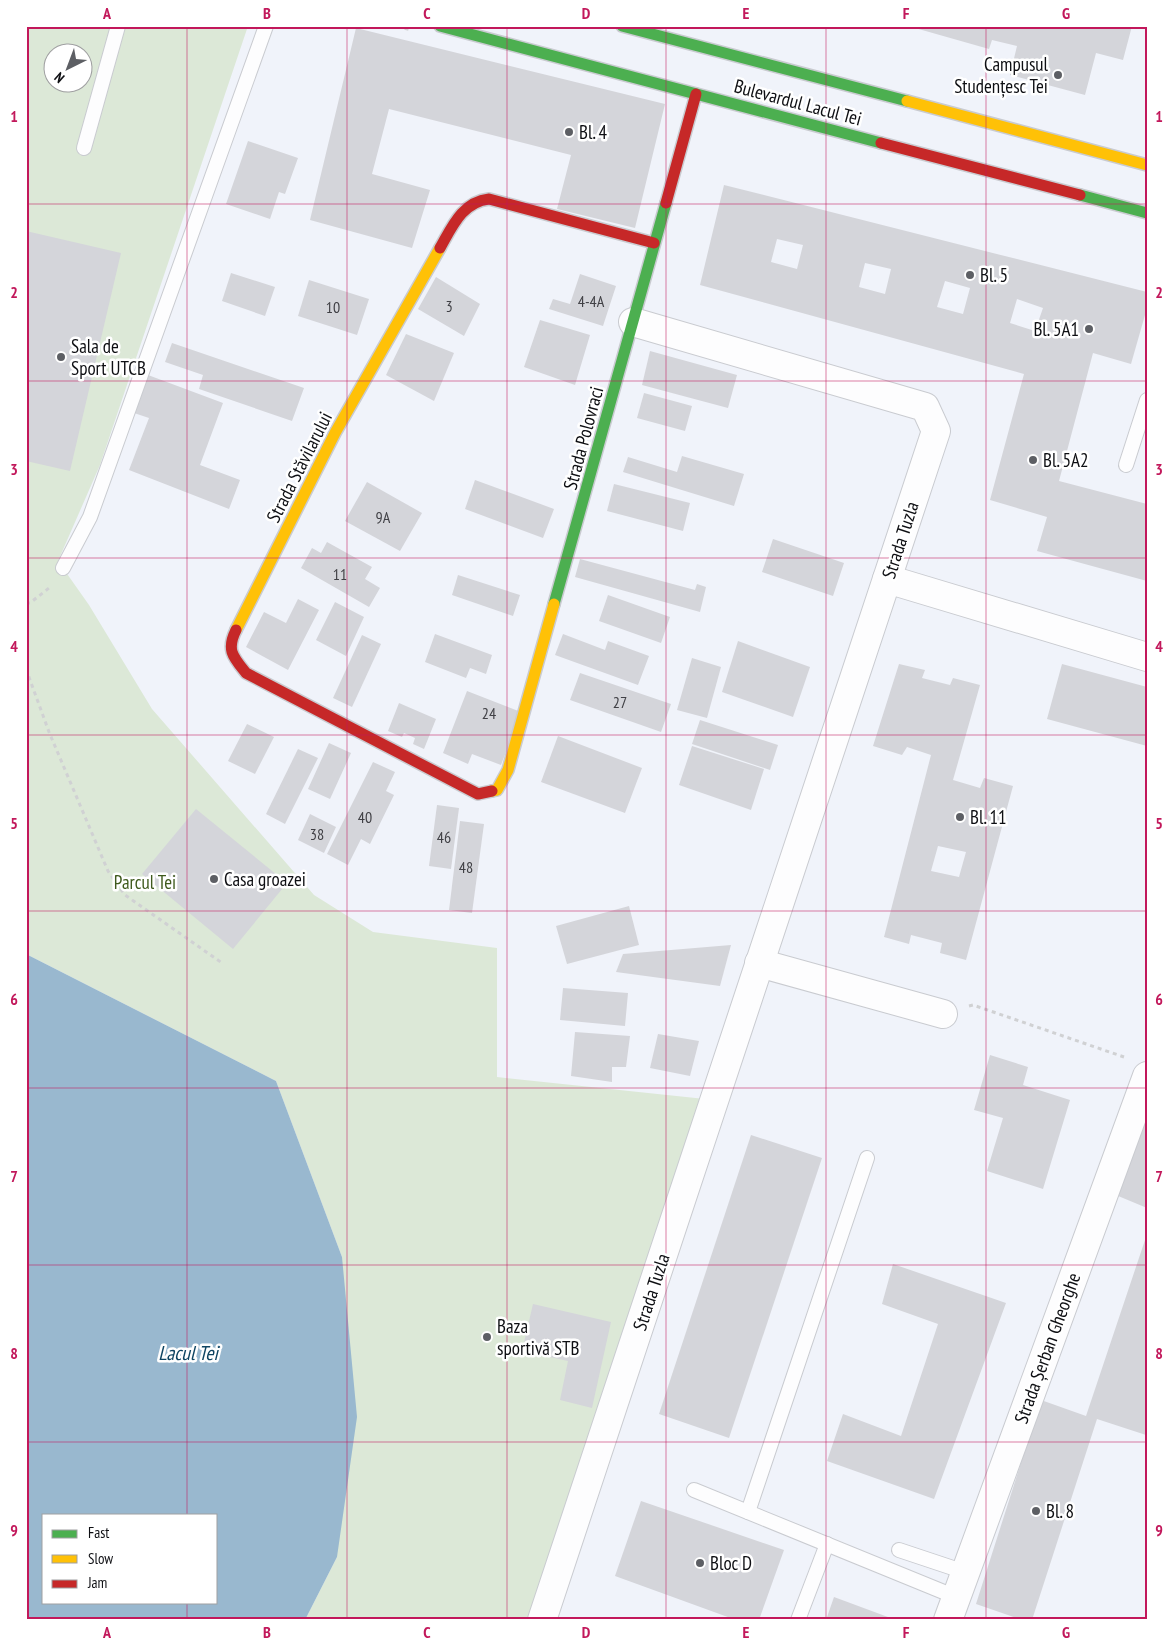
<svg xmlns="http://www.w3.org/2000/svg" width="1173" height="1646" viewBox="0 0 1173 1646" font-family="'PT Sans Narrow',sans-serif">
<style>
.green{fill:#dce8d7;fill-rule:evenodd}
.water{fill:#99b8cf;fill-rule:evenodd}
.building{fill:#d4d5da;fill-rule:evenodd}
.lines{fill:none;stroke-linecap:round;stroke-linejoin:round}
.lane-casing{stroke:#c9cbd0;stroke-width:16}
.street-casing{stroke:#c9cbd0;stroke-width:30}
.fast-casing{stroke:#c9cbd0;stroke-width:14}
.slow-casing{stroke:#c9cbd0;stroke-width:14}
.jam-casing{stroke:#c9cbd0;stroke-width:14}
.path{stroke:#d0d1d3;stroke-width:3;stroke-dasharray:4 4;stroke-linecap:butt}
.lane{stroke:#fdfdfe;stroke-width:14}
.street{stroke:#fdfdfe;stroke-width:28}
.fast{stroke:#4caf50;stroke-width:11}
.slow{stroke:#ffc107;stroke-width:11}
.jam{stroke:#c62828;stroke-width:11}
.grid{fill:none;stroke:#c2185b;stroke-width:1;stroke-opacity:0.55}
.poi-dot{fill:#5d5f64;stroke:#fff;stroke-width:2}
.labels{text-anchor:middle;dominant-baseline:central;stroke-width:5;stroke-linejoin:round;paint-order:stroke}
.number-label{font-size:16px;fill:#404045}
.poi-label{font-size:19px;fill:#0e0f13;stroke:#fff;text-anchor:start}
.street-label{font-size:19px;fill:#0e0f13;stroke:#fff}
.park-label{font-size:19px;fill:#3f5a1d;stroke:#fff}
.water-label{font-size:20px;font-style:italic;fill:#0e4462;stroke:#fff}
.neatline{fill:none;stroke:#c2185b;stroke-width:2}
.grid-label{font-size:16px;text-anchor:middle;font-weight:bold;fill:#c2185b}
</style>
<rect width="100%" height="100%" fill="#f0f3fa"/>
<!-- green -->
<path class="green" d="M26,26h222l-148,439 -42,96 31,44 63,104 162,186 59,37 124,16v129l208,22 -176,521h-224l32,-63 5,-300 -66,-176 -250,-127zM52,52h30v30h-30z"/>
<!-- water -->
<path class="water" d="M26,954l250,127 66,176 15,160 -20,140 -32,63h-279zM44,1515h172v87h-172z"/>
<!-- building -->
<g class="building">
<path d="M908,26h224l-9,34 -27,-7 -11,42 -75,-20 7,-29 -25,-6 -3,9z"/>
<path d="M356,28l309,76 -30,124 -78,-19 14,-54 -182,-46 -17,65 58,16 -18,58 -102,-28z"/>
<path d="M248,141l50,17 -13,36 -6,-2 -9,27 -44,-15z"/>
<path d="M724,185l423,107v16l-16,56 -38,-11 -34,128 88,23v77l-110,-30 10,-34 -57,-17 34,-126 -324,-89zM777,239l26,6 -6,24 -26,-7zM865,263l26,6 -6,25 -26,-7zM945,281l25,7 -7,26 -26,-7zM1017,299l26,9 -8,23 -25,-8z"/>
<path d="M26,231l95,22 -51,218 -44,-10z"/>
<path d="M231,273l44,14 -10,29 -43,-15z"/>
<path d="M580,274l36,12 -13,40 -54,-17 4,-10 17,5z"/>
<path d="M436,277l44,27 -16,32 -46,-27z"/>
<path d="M309,280l60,19 -12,36 -59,-19z"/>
<path d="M540,320l50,15 -15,50 -51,-18z"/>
<path d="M406,334l48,19 -20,48 -48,-26z"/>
<path d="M172,343l132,45 -12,33 -93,-32 4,-14 -38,-13z"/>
<path d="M650,351l87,24 -9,33 -86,-23z"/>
<path d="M148,375l75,28 -23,62 40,15 -11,29 -100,-39 20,-52 -15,-5z"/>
<path d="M644,393l48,13 -7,25 -48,-13z"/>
<path d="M682,456l62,18 -10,32 -111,-34 5,-15 49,15z"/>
<path d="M475,480l79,29 -11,29 -78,-29z"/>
<path d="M367,482l55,31 -22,38 -55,-30z"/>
<path d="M614,484l76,19 -7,28 -76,-20z"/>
<path d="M773,539l71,24 -11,33 -71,-24z"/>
<path d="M327,542l45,25 -7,12 15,9 -11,19 -68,-39 11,-20 9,5z"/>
<path d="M580,559l115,31 2,-6 9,3 -6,25 -125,-35z"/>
<path d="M458,575l62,20 -7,21 -61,-21z"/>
<path d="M608,595l62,22 -9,26 -62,-22z"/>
<path d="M298,599l21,11 -31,60 -42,-23 18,-35 22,11z"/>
<path d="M335,602l29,15 -18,39 -30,-16z"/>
<path d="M435,634l57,21 -6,19 -16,-6 -4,10 -41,-16z"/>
<path d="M563,634l42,16 3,-9 41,15 -11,29 -83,-30z"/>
<path d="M362,635l19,9 -29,63 -19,-9z"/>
<path d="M738,641l72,26 -17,50 -71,-25z"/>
<path d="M692,658l29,9 -14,51 -30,-8z"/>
<path d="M899,664l26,6 -3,8 28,7 3,-7 27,7 -27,95 27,8 4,-10 29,8 -47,174 -26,-7 2,-10 -31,-8 -2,9 -25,-7 47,-182 -24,-8 -5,8 -29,-9zM938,846l28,6 -7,25 -28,-6z"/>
<path d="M1062,664l85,23v59l-100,-27z"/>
<path d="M580,673l91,31 -10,28 -91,-32z"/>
<path d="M467,691l54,21 -20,53 -29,-11 -4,10 -25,-11z"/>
<path d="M399,703l37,16 -12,30 -11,-5 2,-6 -11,-5 -2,4 -14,-6z"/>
<path d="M700,720l78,25 -8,25 -78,-26z"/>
<path d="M247,724l27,13 -19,37 -27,-13z"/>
<path d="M558,736l84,32 -17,45 -84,-31z"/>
<path d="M329,743l22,10 -21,46 -22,-10z"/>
<path d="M692,746l72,23 -13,41 -72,-25z"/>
<path d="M298,749l20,9 -33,66 -19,-10z"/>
<path d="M373,762l22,10 -9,19 8,4 -24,49 -9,-5 -13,26 -21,-11z"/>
<path d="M437,805l22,3 -8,61 -22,-3z"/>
<path d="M196,809l91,74 -54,66 -91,-75z"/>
<path d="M310,814l26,13 -12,26 -26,-13z"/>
<path d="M460,821l24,3 -12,89 -23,-3z"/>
<path d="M629,906l10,39 -72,19 -11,-38z"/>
<path d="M731,945l-11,41 -104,-14 7,-18z"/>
<path d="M563,988l65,5 -3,33 -65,-6z"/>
<path d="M575,1032l55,4 -4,31h-14v15l-41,-6z"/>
<path d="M658,1034l41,7 -9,35 -40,-8z"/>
<path d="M990,1055l38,12 -5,18 47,15 -27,89 -56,-18 16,-53 -29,-8z"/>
<path d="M1147,1087v121l-36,-15z"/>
<path d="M751,1135l71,23 -93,280 -70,-24z"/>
<path d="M1146,1237v198l-49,-16 -65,201h-10l-46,-16 65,-204 45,16z"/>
<path d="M893,1264l113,39 -72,196 -107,-38 16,-47 58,22 37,-112 -56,-20z"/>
<path d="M533,1304l78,18 -19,86 -32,-8 8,-39 -46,-10z"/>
<path d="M641,1501l143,49 -25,70h-23l-121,-44z"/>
<path d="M834,1597l62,23h-70z"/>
</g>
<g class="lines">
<defs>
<g id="lane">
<path d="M84,148l34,-122"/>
<path d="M1126,465l21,-65"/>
<path d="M63,568l27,-51 176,-491"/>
<path d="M694,1490l262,107"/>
<path d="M748,1512l119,-354"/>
<path d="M899,1550l66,22"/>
<path d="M798,1620l29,-76"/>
</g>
<g id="street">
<path d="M887,579l260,78"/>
<path d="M759,963l184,51"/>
<path d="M542,1620l394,-1189 -11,-24 -292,-85"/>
<path d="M948,1620l199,-544"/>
</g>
<g id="fast">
<path d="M440,26l441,117"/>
<path d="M622,26l285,75"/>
<path d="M1080,195l67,18"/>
<path d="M554,604l112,-401"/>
</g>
<g id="slow">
<path d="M907,101l240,64"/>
<path d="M236,630l99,-197 105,-185"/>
<path d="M492,791l5,-1 11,-20 46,-166"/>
</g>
<g id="jam">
<path d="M881,143l199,52"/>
<path d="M666,203l30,-109"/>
<path d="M440,248c12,-21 22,-46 49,-49l165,44"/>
<path d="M236,630c-10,20 -3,27 10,43l232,121 14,-3"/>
</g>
</defs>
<!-- lane casing -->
<use href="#lane" class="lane-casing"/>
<!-- street casing -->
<use href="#street" class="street-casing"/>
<!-- fast casing -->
<use href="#fast" class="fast-casing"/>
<!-- slow casing -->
<use href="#slow" class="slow-casing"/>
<!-- jam casing -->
<use href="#jam" class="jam-casing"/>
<!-- path -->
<g class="path">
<path d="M397,26l14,4"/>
<path d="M26,603h4l19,-15 2,-3"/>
<path d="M26,669l23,63 59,139 17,24 97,68"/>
<path d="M969,1006l4,-1 151,52"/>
</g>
<!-- lane -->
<use href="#lane" class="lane"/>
<!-- street -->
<use href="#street" class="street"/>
<!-- fast -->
<use href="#fast" class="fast"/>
<!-- slow -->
<use href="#slow" class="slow"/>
<!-- jam -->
<use href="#jam" class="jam"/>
</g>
<!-- grid -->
<path class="grid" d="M187,26v1489M347,26v1594M507,26v1594M666,26v1594M826,26v1594M986,26v1594M26,204h1121M26,381h1121M26,558h1121M26,735h1121M26,911h1121M26,1088h1121M26,1265h1121M26,1442h1121M187,1602v18"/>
<!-- markers -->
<g class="poi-dot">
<circle cx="1058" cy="75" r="5"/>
<circle cx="569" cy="132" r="5"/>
<circle cx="970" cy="275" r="5"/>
<circle cx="1089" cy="329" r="5"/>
<circle cx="61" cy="357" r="5"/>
<circle cx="1033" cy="460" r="5"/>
<circle cx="960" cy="817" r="5"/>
<circle cx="214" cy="879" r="5"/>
<circle cx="487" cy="1337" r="5"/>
<circle cx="1036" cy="1511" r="5"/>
<circle cx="700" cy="1563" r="5"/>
</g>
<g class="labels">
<!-- number labels -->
<g class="number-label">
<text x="591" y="301">4-4A</text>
<text x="449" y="306">3</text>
<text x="333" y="307">10</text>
<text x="383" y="517">9A</text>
<text x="340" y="574">11</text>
<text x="620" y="702">27</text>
<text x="489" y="713">24</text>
<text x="365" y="817">40</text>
<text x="317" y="834">38</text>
<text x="444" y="837">46</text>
<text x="466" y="867">48</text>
</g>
<!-- poi labels -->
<g class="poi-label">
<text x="1048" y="64" text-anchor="end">Campusul<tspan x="1048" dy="22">Studențesc Tei</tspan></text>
<text x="579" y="132">Bl. 4</text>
<text x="980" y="275">Bl. 5</text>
<text x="1079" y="329" text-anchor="end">Bl. 5A1</text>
<text x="71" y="346">Sala de<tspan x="71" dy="22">Sport UTCB</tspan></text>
<text x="1043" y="460">Bl. 5A2</text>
<text x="970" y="817">Bl. 11</text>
<text x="224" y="879">Casa groazei</text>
<text x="497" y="1326">Baza<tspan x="497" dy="22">sportivă STB</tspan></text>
<text x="1046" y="1511">Bl. 8</text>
<text x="710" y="1563">Bloc D</text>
</g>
<!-- street labels -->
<g class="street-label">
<text transform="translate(798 102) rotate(15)">Bulevardul Lacul Tei</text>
<text transform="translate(583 438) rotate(-75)">Strada Polovraci</text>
<text transform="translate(299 467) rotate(-63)">Strada Stăvilarului</text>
<text transform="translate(900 540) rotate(-72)">Strada Tuzla</text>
<text transform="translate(651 1292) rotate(-72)">Strada Tuzla</text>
<text transform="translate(1047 1348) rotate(-70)">Strada Șerban Gheorghe</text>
</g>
<!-- park labels -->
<g class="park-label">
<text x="145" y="882">Parcul Tei</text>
</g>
<!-- water labels -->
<g class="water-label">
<text x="188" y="1353">Lacul Tei</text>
</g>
</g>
<!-- border -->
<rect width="1173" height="1646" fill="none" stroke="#ffffff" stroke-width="55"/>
<!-- legend -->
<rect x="42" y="1514" width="175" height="90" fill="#ffffff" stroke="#9f9fa1"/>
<rect x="52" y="1530" width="25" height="8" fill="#4caf50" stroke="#9f9fa1"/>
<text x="88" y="1538" font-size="15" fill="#0e0f13">Fast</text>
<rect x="52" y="1555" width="25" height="8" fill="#ffc107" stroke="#9f9fa1"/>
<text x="88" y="1564" font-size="15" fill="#0e0f13">Slow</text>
<rect x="52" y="1580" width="25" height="8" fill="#c62828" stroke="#9f9fa1"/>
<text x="88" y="1588" font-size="15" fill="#0e0f13">Jam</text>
<!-- north arrow -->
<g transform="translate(68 68) rotate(222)"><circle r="24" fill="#ffffff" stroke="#9f9fa1"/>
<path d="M0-4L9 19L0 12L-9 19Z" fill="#5d5f64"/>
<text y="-8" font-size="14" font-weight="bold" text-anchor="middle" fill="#0e0f13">N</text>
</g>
<rect x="28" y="28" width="1118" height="1590" class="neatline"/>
<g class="grid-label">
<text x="107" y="19">A</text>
<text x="267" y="19">B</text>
<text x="427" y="19">C</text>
<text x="586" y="19">D</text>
<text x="746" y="19">E</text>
<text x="906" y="19">F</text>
<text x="1066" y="19">G</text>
<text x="14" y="122">1</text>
<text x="1159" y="122">1</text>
<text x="14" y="298">2</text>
<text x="1159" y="298">2</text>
<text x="14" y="475">3</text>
<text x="1159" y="475">3</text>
<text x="14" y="652">4</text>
<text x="1159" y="652">4</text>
<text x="14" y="829">5</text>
<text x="1159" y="829">5</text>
<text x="14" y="1005">6</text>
<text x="1159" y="1005">6</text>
<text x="14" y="1182">7</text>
<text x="1159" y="1182">7</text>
<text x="14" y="1359">8</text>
<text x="1159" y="1359">8</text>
<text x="14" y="1536">9</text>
<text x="1159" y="1536">9</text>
<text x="107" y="1638">A</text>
<text x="267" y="1638">B</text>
<text x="427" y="1638">C</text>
<text x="586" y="1638">D</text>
<text x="746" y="1638">E</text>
<text x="906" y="1638">F</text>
<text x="1066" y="1638">G</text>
</g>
</svg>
